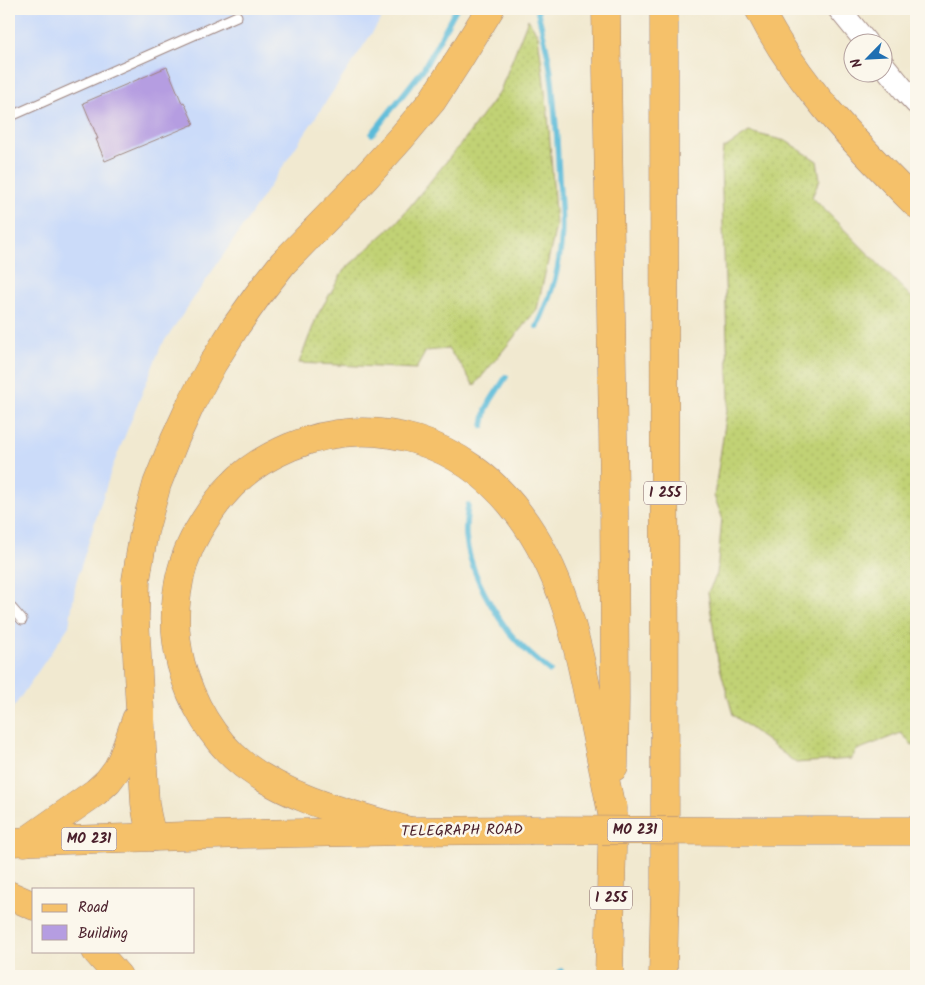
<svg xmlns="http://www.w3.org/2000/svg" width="925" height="985" viewBox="0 0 925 985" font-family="Kalam,sans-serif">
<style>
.built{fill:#cbdbf9}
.grass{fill:url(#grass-dots);stroke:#867850}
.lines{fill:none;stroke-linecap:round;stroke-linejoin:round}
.stream{stroke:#5bbbd9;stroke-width:5.5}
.building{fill:#b59de1}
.service-casing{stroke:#9e847e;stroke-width:11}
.tertiary-casing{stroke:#9e847e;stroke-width:24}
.primary-casing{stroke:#9e847e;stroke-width:29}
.motorway-casing{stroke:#9e847e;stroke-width:29}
.service{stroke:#fff;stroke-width:9}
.tertiary{stroke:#fff;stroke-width:22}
.primary{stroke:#f5c16b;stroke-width:28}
.motorway{stroke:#f5c16b;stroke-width:28}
.primary-bridge-casing{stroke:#9e847e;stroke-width:29;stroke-linecap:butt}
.primary-bridge{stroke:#f5c16b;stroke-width:28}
.labels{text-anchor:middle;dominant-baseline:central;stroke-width:5;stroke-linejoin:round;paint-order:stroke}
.shield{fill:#fbf7ec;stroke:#7f6065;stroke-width:1}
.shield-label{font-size:14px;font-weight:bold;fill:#4a1f2b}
.street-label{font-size:15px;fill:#4a1f2b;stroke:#fbf7ec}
</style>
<defs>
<pattern id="grass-dots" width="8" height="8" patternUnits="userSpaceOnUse" patternTransform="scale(1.25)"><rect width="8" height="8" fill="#c1d274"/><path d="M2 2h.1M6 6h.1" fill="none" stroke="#a7b465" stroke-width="1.8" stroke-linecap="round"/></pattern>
</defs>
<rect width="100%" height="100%" fill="#fbf7ec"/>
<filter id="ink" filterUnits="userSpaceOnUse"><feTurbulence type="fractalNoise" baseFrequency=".02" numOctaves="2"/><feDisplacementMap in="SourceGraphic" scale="10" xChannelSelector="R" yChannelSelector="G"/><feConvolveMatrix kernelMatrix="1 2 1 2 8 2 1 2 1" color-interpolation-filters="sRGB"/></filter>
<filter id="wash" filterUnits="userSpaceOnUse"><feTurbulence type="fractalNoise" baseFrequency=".0096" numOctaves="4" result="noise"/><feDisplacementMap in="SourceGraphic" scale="20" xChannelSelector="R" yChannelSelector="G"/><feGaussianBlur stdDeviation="1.12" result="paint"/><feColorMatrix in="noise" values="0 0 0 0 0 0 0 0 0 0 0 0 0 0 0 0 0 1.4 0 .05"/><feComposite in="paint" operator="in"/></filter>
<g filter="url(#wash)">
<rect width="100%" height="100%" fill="#f1e9d0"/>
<!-- built -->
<path class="built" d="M9,9h379l-149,223 -78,114 -49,122 -36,114 -7,44 -60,88z"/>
<!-- grass -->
<g class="grass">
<path d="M528,19l10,16 10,80 8,111 -19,83 -63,77 -13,-21 -13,-16 -22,2 -10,18 -117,-6 18,-47 27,-46 53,-48 67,-82 36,-49z"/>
<path d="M749,132l37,9 31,20 3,18 -8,18 104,105v442l-4,1 -11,-12 -44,17 -6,9 -55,4 -63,-48 -15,-54 -10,-69 9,-18 5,-57 -8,-21 15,-98 -8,-232 2,-17z"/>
</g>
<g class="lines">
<!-- stream -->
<g class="stream">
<path d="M372,134l52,-66 32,-59"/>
<path d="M537,327c10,-22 19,-44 22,-68 5,-26 2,-54 0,-80 -1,-29 -3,-58 -6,-87 -2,-28 -9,-55 -16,-83"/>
<path d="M483,426l3,-16 5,-10 15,-23"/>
<path d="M468,505c-1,10 -3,21 -2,31 3,34 22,67 42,95 12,15 27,28 42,40"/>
<path d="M556,976l5,-5"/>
</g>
</g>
<g id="blocks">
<!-- building -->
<path class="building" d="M167,67l15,36 2,-1 10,22 -89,37 -9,-22h2l-15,-36z"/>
</g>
</g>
<g filter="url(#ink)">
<use href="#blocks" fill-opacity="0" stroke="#9e847e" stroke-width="1"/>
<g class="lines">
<defs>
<g id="service">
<path d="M9,117l228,-101"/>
<path d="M9,605l13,15"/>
</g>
<g id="tertiary">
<path d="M839,9l27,33"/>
<path d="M882,63l22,27 12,13"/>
</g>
<g id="primary">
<path d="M741,831h175"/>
<path d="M9,842l235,-8 165,-3 120,-1"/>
</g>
<g id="motorway">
<path d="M606,9l8,482 1,208 -1,68"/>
<path d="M759,9c38,75 98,136 157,195"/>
<path d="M409,831c-57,-17 -117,-30 -165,-66 -31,-24 -53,-63 -63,-101 -11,-44 -6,-94 17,-133 10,-17 21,-33 34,-46 16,-17 37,-29 58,-38 85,-36 175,-5 229,67 43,57 58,125 71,192 8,38 16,76 23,113"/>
<path d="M154,837c-6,-11 -7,-22 -9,-34l-10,-185 1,-38 8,-48 13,-48 18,-45 17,-37 21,-39 23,-37 22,-31 25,-32 72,-74 46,-51 31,-37 26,-40 32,-52"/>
<path d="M25,842l71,-50 12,-11 9,-12 5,-10 14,-40"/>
<path d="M9,895l25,11"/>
<path d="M96,951l22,25"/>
<path d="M609,976l4,-168"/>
<path d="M663,976l2,-91 -1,-876"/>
</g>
</defs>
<!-- service casing -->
<use href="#service" class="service-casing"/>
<!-- tertiary casing -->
<use href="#tertiary" class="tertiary-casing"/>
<!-- primary casing -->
<use href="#primary" class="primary-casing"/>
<!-- motorway casing -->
<use href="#motorway" class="motorway-casing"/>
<!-- service -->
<use href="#service" class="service"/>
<!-- tertiary -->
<use href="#tertiary" class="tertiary"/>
<!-- primary -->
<use href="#primary" class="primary"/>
<!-- motorway -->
<use href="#motorway" class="motorway"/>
<defs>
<path id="primary-bridge" d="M529,830l212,1"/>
</defs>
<!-- primary-bridge casing -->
<use href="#primary-bridge" class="primary-bridge-casing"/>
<!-- primary-bridge -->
<use href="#primary-bridge" class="primary-bridge"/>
</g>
</g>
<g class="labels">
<!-- shield labels -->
<g class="shield">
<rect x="644" y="481.5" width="42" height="23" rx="4"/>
<rect x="607.5" y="818.5" width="55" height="23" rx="4"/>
<rect x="61.5" y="827.5" width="55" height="23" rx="4"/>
<rect x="590" y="886.5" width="42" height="23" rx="4"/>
</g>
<g class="shield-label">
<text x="665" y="493">I 255</text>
<text x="635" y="830">MO 231</text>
<text x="89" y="839">MO 231</text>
<text x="611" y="898">I 255</text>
</g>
<!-- street labels -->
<g class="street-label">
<text transform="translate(462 831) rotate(-1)">TELEGRAPH ROAD</text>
</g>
</g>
<!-- margin -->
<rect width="925" height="985" fill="none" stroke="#fbf7ec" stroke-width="30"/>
<!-- legend -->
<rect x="32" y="888" width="162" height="65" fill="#fbf7ec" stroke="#b4a19f"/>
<rect x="42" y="904" width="25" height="8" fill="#f5c16b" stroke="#b4a19f"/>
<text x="78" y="912" font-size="15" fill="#4a1f2b">Road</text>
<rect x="42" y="925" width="25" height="15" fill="#b59de1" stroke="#b4a19f"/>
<text x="78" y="938" font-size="15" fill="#4a1f2b">Building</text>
<!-- north arrow -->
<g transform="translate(868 58) rotate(246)"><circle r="24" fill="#fbf7ec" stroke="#b4a19f"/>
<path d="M0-4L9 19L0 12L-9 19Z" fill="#1f6fb2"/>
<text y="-8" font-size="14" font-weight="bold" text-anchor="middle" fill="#4a1f2b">N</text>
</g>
</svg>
